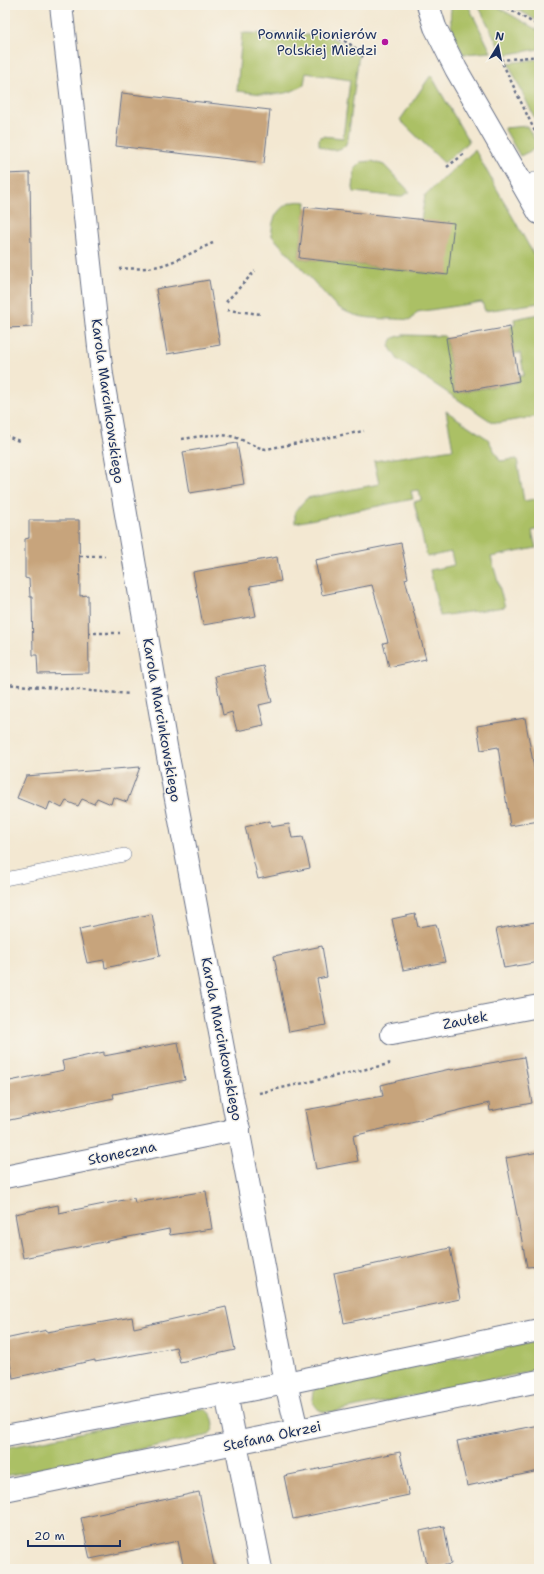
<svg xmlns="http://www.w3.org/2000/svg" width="544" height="1574" viewBox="0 0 544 1574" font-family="'Shantell Sans',sans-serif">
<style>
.green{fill:#abc065;stroke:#637862}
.building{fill:#c7a47c}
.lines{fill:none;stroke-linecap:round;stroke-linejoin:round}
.lane-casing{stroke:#677087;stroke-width:14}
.street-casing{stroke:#677087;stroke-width:24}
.path{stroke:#677087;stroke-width:2.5;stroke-dasharray:3 3;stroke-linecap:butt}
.lane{stroke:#fff;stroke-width:13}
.street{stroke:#fff;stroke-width:22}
.poi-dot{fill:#b5179e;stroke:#f7f3e8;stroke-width:1.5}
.labels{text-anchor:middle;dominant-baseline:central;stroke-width:3;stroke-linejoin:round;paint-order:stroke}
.poi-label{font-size:14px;fill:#1b2f5e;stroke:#f7f3e8;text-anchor:end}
.street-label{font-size:14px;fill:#1b2f5e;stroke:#f7f3e8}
</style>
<rect width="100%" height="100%" fill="#f7f3e8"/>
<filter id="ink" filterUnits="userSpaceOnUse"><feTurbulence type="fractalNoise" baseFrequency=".025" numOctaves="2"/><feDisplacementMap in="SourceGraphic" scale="8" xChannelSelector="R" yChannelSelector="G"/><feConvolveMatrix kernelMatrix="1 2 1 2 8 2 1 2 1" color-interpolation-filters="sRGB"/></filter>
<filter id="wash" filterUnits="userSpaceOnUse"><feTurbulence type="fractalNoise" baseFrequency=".012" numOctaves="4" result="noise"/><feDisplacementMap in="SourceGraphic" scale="16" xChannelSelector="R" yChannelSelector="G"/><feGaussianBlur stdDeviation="0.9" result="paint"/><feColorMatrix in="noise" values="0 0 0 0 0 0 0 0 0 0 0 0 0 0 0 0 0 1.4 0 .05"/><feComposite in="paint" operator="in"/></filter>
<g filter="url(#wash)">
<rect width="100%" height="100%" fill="#f3e8d2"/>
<!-- green -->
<g class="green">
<path d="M452,5h16l23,47 -28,2c-8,-16 -16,-31 -11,-49z"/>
<path d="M478,5h16l45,26v18l-36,6z"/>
<path d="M510,5h29v17z"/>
<path d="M242,33l75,2 4,-2 29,13 9,7 -11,86 -3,7c-8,6 -19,5 -26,-1v-6l3,-3 21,2 7,-58 -44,-7 -2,11c-19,16 -45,9 -67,7z"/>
<path d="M539,59v68l-31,-64z"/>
<path d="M431,75l38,67 -25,21 -44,-43z"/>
<path d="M527,126l12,21 -19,9 -16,-28z"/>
<path d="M475,150l64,114v39l-54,8 -3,-9 -65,10 -6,8c-27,-3 -54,3 -77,-16l-62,-68c-2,-21 12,-38 34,-34l-7,56 149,17 -27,-55 4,-25z"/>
<path d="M372,161l12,4 26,27 -10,5 -46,-5 -1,-4 2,-20 6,-6z"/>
<path d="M539,314v102l-41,7 -6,-1 -94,-62 -9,-14 4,-8 10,-3 41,1 2,2 9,55 64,-11 -1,-5 6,-2 -4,-22 -6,1 -4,-27 5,-2 -1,-6z"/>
<path d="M446,411l42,28 12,22 17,-2 7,42 15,-3v31l-7,2 4,17 -45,9 14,50 -65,9 -10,-46 24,-5 -3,-13 -24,5 -13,-55 7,-2 -2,-10 -8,1 2,8 -118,24v-12l12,-13 72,-14 -5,-23 79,-12z"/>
<path d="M539,1341v29l-206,42 -12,-1 -6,-4 -3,-7 1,-9 6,-5z"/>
<path d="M197,1409h8c10,7 13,21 1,27l-201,40v-28z"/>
</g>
<g id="blocks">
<!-- building -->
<g class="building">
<path d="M122,93l148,17 -6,53 -148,-17z"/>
<path d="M30,173l2,154 -27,1v-154z"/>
<path d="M305,207l149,16 -6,52 -149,-17z"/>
<path d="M209,280l11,65 -53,9 -11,-65z"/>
<path d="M510,327l9,54 -64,12 -9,-55z"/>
<path d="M237,443l7,41 -54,9 -7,-41z"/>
<path d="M29,520h50l1,76 8,-1 1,78 -51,1 -1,-19h-4l-1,-58h-2l-1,-18 -4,-1v-39l4,-1z"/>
<path d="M401,543l7,35 -3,1 21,80 -37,8 -6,-24 5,-1 -16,-57 -50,10 -7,-35z"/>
<path d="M277,557l4,24 -31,5 6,30 -53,9 -10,-53z"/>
<path d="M263,666l9,36 -13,3 5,20 -27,6 -5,-19 -9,3 -8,-39z"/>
<path d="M525,718l14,77v26l-29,5 -12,-79 -17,3 -4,-24z"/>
<path d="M140,767l-13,35 -14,-5 -2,7 -14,-6 -3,6 -12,-5 -4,7 -12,-5 -4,7 -12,-6 -3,8 -30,-12 9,-22z"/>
<path d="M270,821l1,6 18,-3 3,14 11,-1 7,31 -52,11 -13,-52z"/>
<path d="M152,914l8,42 -55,12 -1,-8 -17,3 -8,-34z"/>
<path d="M415,914l3,13 18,-3 9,38 -42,8 -11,-51z"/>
<path d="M535,922l4,18v22l-35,6 -8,-39z"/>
<path d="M322,946l5,31 -10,2 9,46 -37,7 -15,-76z"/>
<path d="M178,1042l7,38 -72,14 1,4 -109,23v-39l59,-12 -2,-9 42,-9v4z"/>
<path d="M524,1057l8,46 -42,8 -1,-8 -136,33 5,25 -42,8 -11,-59 78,-14 -2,-11 24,-6 45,-10 1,1z"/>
<path d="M539,1152v114l-12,1 -21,-109z"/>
<path d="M206,1191l6,38 -42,6 -1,-6 -146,29 -8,-44 43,-9 1,8 75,-15 1,5z"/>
<path d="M450,1248l10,51 -116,24 -10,-50z"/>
<path d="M226,1307l9,43 -55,12 -4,-15 -81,15v-2l-82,18 -8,-39 42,-9v2l85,-15 2,11z"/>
<path d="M539,1425v46l-72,15 -10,-45z"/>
<path d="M400,1452l9,43 -116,24 -9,-43z"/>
<path d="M199,1492l16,77h-31l-6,-28 -88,18 -9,-41z"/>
<path d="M444,1526l7,38 -23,5 -8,-38z"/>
</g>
</g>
</g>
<g filter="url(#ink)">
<use href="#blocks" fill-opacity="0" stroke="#677087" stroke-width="1"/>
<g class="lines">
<defs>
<g id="lane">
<path d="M523,185l16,-8"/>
<path d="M5,879l119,-24"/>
</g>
<g id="street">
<path d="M61,5l21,184 20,186 64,371 120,637 11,47"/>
<path d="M428,5l7,22 21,42 83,144"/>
<path d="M392,1034l147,-28"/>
<path d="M5,1177l234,-48"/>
<path d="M226,1394l35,175"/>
<path d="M5,1436l281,-53 253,-53"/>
<path d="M5,1490l534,-109"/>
</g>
</defs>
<!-- lane casing -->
<use href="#lane" class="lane-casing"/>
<!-- street casing -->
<use href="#street" class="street-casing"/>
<!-- path -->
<g class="path">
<path d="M502,5l37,21"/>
<path d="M316,30c17,5 37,12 47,27"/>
<path d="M539,56l-38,4 38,80"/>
<path d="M447,167l17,-13"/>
<path d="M119,269c9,-1 18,0 28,-1 23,-2 45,-16 66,-25"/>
<path d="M226,302l29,-31"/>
<path d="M227,310l34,4"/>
<path d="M5,435l14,6"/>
<path d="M182,439c15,-2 33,-6 48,-3 12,2 22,11 36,13l98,-18"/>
<path d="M80,556h25"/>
<path d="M88,633h32"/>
<path d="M5,684l125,10"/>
<path d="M259,1093l130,-29v-4"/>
</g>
<!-- lane -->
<use href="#lane" class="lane"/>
<!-- street -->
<use href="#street" class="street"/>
</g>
</g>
<!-- markers -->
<circle class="poi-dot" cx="385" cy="42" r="4"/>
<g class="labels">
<!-- poi labels -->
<g class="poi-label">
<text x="377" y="34">Pomnik Pionierów<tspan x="377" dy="16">Polskiej Miedzi</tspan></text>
</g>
<!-- street labels -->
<g class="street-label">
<text transform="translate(108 401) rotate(82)">Karola Marcinkowskiego</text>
<text transform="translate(162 720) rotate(80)">Karola Marcinkowskiego</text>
<text transform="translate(465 1020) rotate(-11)">Zaułek</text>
<text transform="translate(222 1039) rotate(79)">Karola Marcinkowskiego</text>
<text transform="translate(122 1153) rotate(-12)">Słoneczna</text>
<text transform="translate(272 1436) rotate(-12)">Stefana Okrzei</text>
</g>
</g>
<!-- margin -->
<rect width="544" height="1574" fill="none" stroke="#f7f3e8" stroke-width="20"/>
<!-- north arrow -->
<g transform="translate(498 46) rotate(10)" stroke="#f7f3e8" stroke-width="3" paint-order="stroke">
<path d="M0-3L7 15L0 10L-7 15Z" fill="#1b2f5e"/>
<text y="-6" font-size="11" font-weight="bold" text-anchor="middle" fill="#1b2f5e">N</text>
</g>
<!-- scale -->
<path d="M28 1540v6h92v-6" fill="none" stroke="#1b2f5e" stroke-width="2"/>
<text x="34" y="1540" font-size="12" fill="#1b2f5e" stroke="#f7f3e8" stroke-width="3" paint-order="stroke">20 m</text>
</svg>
